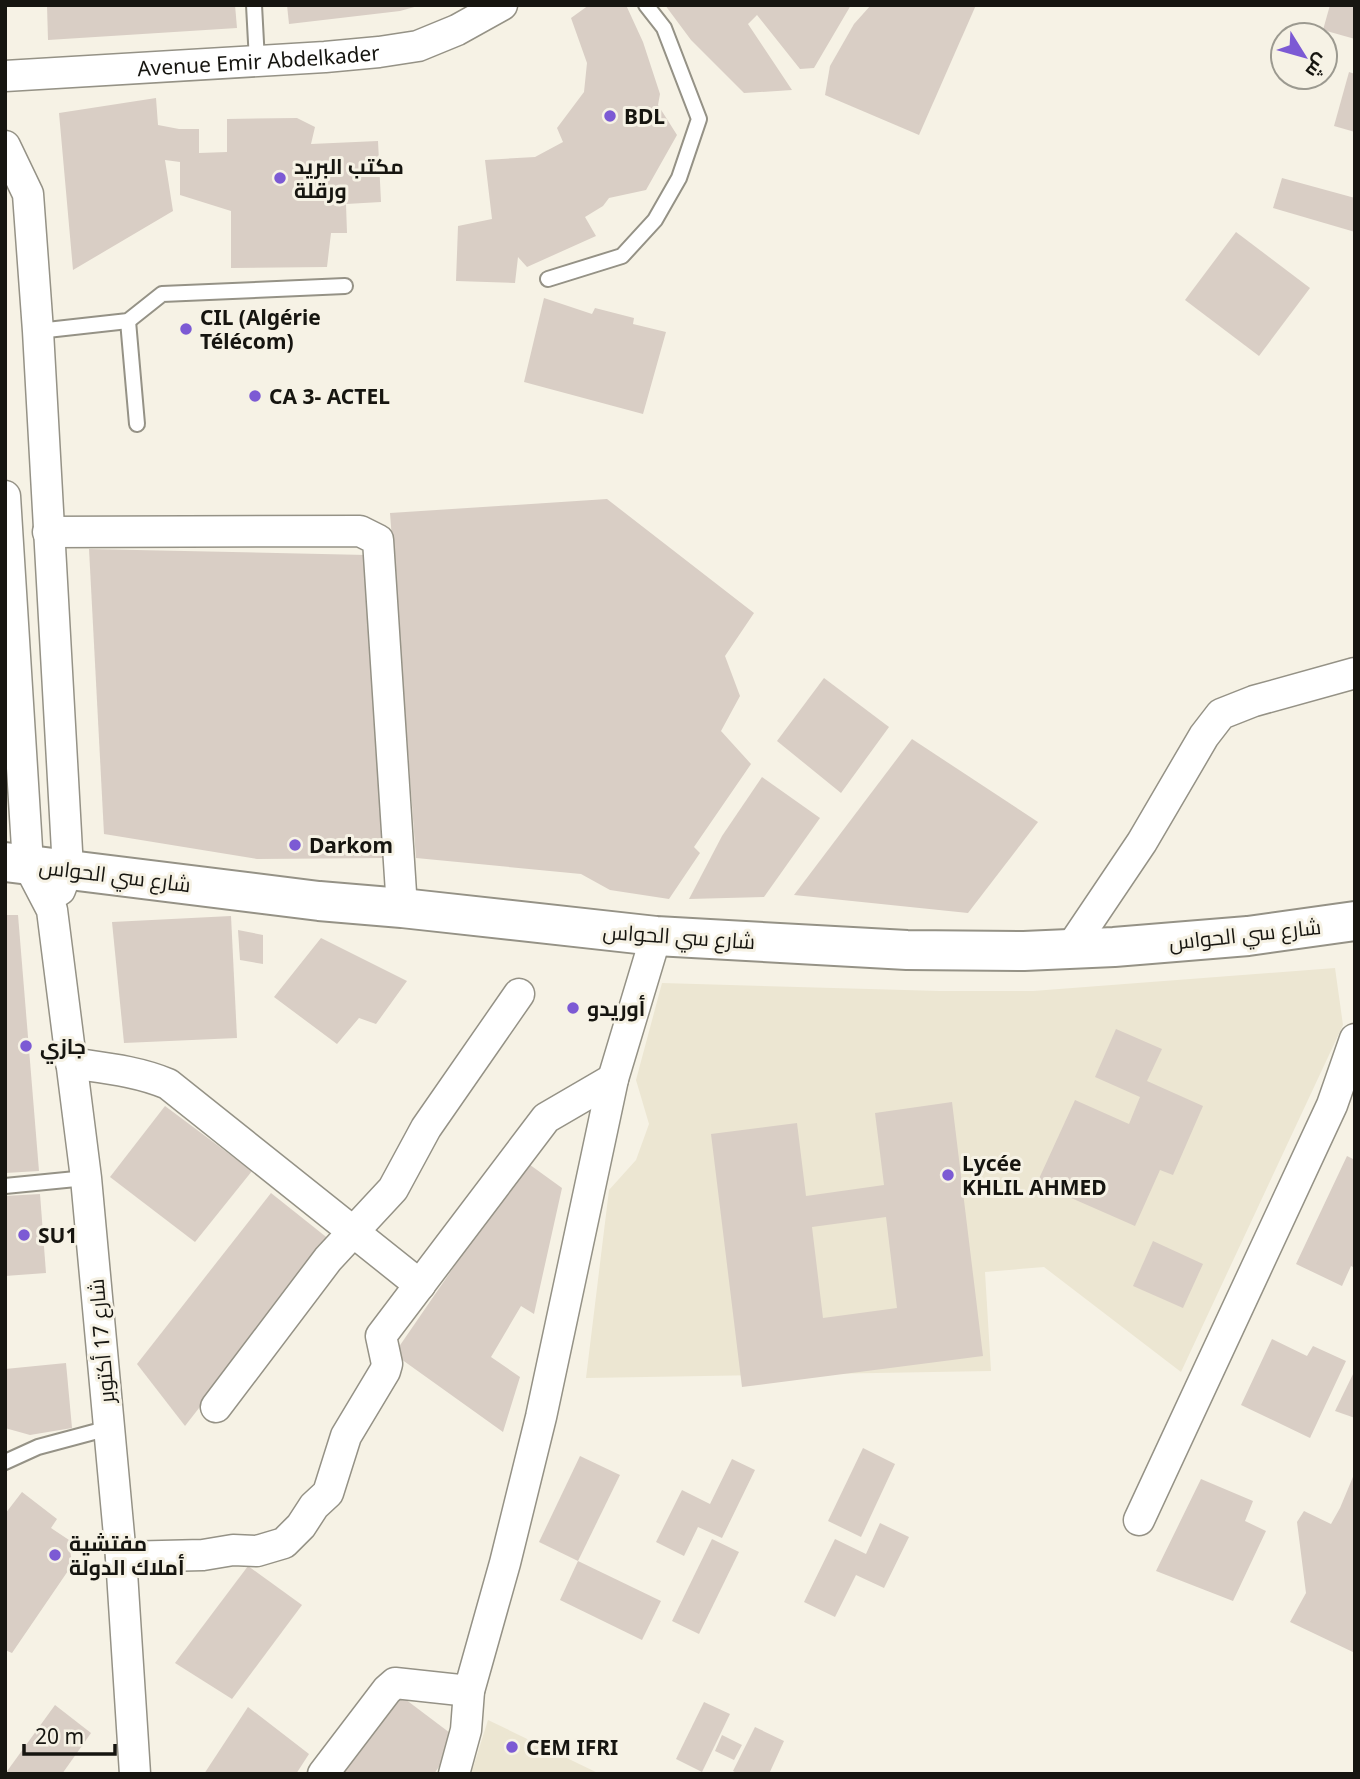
<svg xmlns="http://www.w3.org/2000/svg" width="1360" height="1779" viewBox="0 0 1360 1779" font-family="'Noto Sans',Cairo,sans-serif">
<style>
.built{fill:#ece6d2}
.building{fill:#d9cec5;fill-rule:evenodd}
.lines{fill:none;stroke-linecap:round;stroke-linejoin:round}
.lane-casing{stroke:#959286;stroke-width:18}
.street-casing{stroke:#959286;stroke-width:33}
.secondary-casing{stroke:#959286;stroke-width:42}
.lane{stroke:#fff;stroke-width:14}
.street{stroke:#fff;stroke-width:30}
.secondary{stroke:#fff;stroke-width:38}
.poi-dot{fill:#7c5ad4;stroke:#f6f2e5;stroke-width:2.5}
.labels{text-anchor:middle;dominant-baseline:central;stroke-width:6;stroke-linejoin:round;paint-order:stroke}
.street-label{font-size:21px;fill:#161510;stroke:#f6f2e5}
.poi-label{font-size:21px;font-weight:bold;fill:#161510;stroke:#f6f2e5;text-anchor:start}
</style>
<rect width="100%" height="100%" fill="#f6f2e5"/>
<!-- built -->
<g class="built">
<path d="M1335,968l8,57 -162,347 -137,-105 -59,5 6,99 -405,7 23,-188 27,-30 13,-36 -13,-44 26,-97 278,8h93z"/>
<path d="M488,1720l112,54h-129z"/>
</g>
<!-- building -->
<g class="building">
<path d="M47,5h188l2,23 -189,12z"/>
<path d="M287,5h131v1l-18,5 -111,13z"/>
<path d="M589,5h37l17,37 17,52 -2,11 19,30 -31,55 -37,8 -6,8 -18,11 11,19 -69,31 -9,-10 -3,26 -59,-2 2,-55 34,-7 -7,-59 50,-3 28,-15 -6,-14 27,-36 3,-29 -16,-45z"/>
<path d="M665,5h186l-37,63 -14,1 -43,-54 -9,9 44,66 -48,3 -53,-53z"/>
<path d="M871,5h105l-57,130 -94,-40 5,-29 24,-42z"/>
<path d="M1330,5h25v34l-32,-9z"/>
<path d="M1349,72l6,2v58l-21,-6z"/>
<path d="M156,98l2,27 21,4h20v24l28,-1v-33l70,-1 18,9 -4,17 67,-3 3,61 -35,2 1,29h-16l-4,34 -96,1v-57l-51,-16v-33l-15,-2 8,51 -100,59 -14,-157z"/>
<path d="M1282,178l73,20v34l-82,-24z"/>
<path d="M1236,232l74,56 -51,68 -74,-56z"/>
<path d="M544,298l48,16 3,-6 39,10 -1,6 33,8 -23,82 -119,-32z"/>
<path d="M607,499l147,114 -29,43 15,40 -19,35 30,33 -57,83 6,6 -31,46 -59,-9 -29,-16 -165,-16 -26,-345z"/>
<path d="M89,549l278,6 19,303 -129,1 -153,-25z"/>
<path d="M824,678l65,49 -48,66 -64,-52z"/>
<path d="M912,739l126,83 -70,91 -174,-18z"/>
<path d="M762,777l58,41 -56,79 -75,2 33,-63z"/>
<path d="M5,915h13l21,256 -34,2z"/>
<path d="M231,916l6,122 -113,5 -12,-121z"/>
<path d="M238,930l25,5v29l-23,-4z"/>
<path d="M321,938l86,43 -31,43 -17,-6 -22,26 -63,-47z"/>
<path d="M1116,1029l46,20 -15,32 56,25 -30,69 -13,-5 -25,56 -98,-43 38,-83 54,24 11,-27 -45,-20z"/>
<path d="M952,1102l31,254 -241,31 -31,-253 86,-11 9,73 78,-11 -9,-72zM886,1217l11,91 -74,10 -11,-91z"/>
<path d="M165,1106l87,65 -57,71 -85,-65z"/>
<path d="M1347,1156l8,4v108l-4,-2 -9,20 -46,-22z"/>
<path d="M526,1162l36,26 -28,126 -13,-8 -30,51 29,20 -17,55 -109,-78z"/>
<path d="M271,1193l59,47 -145,186 -48,-62z"/>
<path d="M40,1194l6,79 -41,3v-80z"/>
<path d="M1153,1241l50,23 -20,44 -50,-22z"/>
<path d="M1272,1339l35,17 6,-10 33,15 -36,77 -69,-33z"/>
<path d="M66,1363l6,65 -42,7 -25,-7v-59z"/>
<path d="M1355,1370v48l-20,-7z"/>
<path d="M863,1448l32,16 -34,73 -33,-16z"/>
<path d="M580,1456l40,19 -42,86 -39,-19z"/>
<path d="M732,1459l23,11 -33,68 -24,-11 -14,29 -28,-14 26,-52 28,14z"/>
<path d="M1355,1472v181l-65,-31 16,-29 -9,-71 7,-11 27,13 9,-16z"/>
<path d="M1201,1479l52,22 -8,20 21,10 -33,70 -77,-30z"/>
<path d="M22,1492l35,27 -6,9 18,12 3,25 -60,88 -7,-3v-136z"/>
<path d="M880,1523l29,14 -25,51 -28,-13 -21,42 -31,-15 31,-63 31,15z"/>
<path d="M712,1539l27,13 -40,82 -27,-13z"/>
<path d="M578,1561l83,40 -19,39 -82,-40z"/>
<path d="M248,1566l54,39 -70,94 -57,-36z"/>
<path d="M393,1690l65,49 -13,19 -11,16h-98z"/>
<path d="M704,1702l26,12 -28,58 -26,-13z"/>
<path d="M55,1705l36,28 -29,41h-57z"/>
<path d="M248,1707l61,47 -13,20h-92z"/>
<path d="M755,1727l29,14 -15,33h-31l-5,-3z"/>
<path d="M722,1735l20,10 -8,15 -19,-9z"/>
</g>
<g class="lines">
<defs>
<g id="lane">
<path d="M254,5l3,56"/>
<path d="M548,279l74,-23 33,-36 24,-42 20,-59 -35,-91 -18,-23"/>
<path d="M128,321l9,103"/>
<path d="M38,331l90,-10 34,-27 183,-8"/>
<path d="M5,1186l81,-8"/>
<path d="M5,1462l33,-15 71,-19"/>
</g>
<g id="street">
<path id="s1" d="M5,76l320,-19 54,-5 39,-6 39,-16 45,-25"/>
<path d="M5,146l23,48 10,137 30,538 -8,21"/>
<path d="M5,496l23,368 24,46 34,268 35,379 14,217"/>
<path d="M48,532l312,-1 18,9 24,368"/>
<path d="M1070,949l72,-107 62,-106 17,-22 33,-13 101,-28"/>
<path d="M71,1063c33,5 66,8 97,21l252,201"/>
<path d="M216,1407l112,-148 65,-70 33,-61 93,-134"/>
<path d="M1139,1520l193,-415 23,-66"/>
<path d="M121,1557l82,-2 30,-5 24,1 27,-8 17,-17 13,-20 14,-13 18,-57 39,-65 2,-7 -6,-28 165,-218 67,-39"/>
<path d="M323,1774l64,-84 8,-7 74,8"/>
<path d="M454,1774l12,-44 3,-39 36,-128 36,-146 72,-338 43,-143"/>
</g>
<path id="secondary" d="M5,862l314,39 83,7 254,28 251,14 117,1 90,-4 134,-11 107,-15"/>
</defs>
<!-- lane casing -->
<use href="#lane" class="lane-casing"/>
<!-- street casing -->
<use href="#street" class="street-casing"/>
<!-- secondary casing -->
<use href="#secondary" class="secondary-casing"/>
<!-- lane -->
<use href="#lane" class="lane"/>
<!-- street -->
<use href="#street" class="street"/>
<!-- secondary -->
<use href="#secondary" class="secondary"/>
</g>
<!-- markers -->
<g class="poi-dot">
<circle cx="610" cy="116" r="7"/>
<circle cx="280" cy="178" r="7"/>
<circle cx="186" cy="329" r="7"/>
<circle cx="255" cy="396" r="7"/>
<circle cx="295" cy="845" r="7"/>
<circle cx="573" cy="1008" r="7"/>
<circle cx="26" cy="1046" r="7"/>
<circle cx="948" cy="1175" r="7"/>
<circle cx="24" cy="1235" r="7"/>
<circle cx="55" cy="1555" r="7"/>
<circle cx="512" cy="1747" r="7"/>
</g>
<g class="labels">
<!-- street labels -->
<g class="street-label">
<text stroke="none"><textPath href="#s1" startOffset="254">Avenue Emir Abdelkader</textPath></text>
<text transform="translate(115 875) rotate(7)">شارع سي الحواس</text>
<text transform="translate(1245 934) rotate(-6)">شارع سي الحواس</text>
<text transform="translate(679 936) rotate(4)">شارع سي الحواس</text>
<text transform="translate(101 1341) rotate(-95)">شارع 17 أكتوبر</text>
</g>
<!-- poi labels -->
<g class="poi-label">
<text x="624" y="116">BDL</text>
<text x="294" y="166">مكتب البريد<tspan x="294" dy="24">ورقلة</tspan></text>
<text x="200" y="317">CIL (Algérie<tspan x="200" dy="24">Télécom)</tspan></text>
<text x="269" y="396">CA 3- ACTEL</text>
<text x="309" y="845">Darkom</text>
<text x="587" y="1008">أوريدو</text>
<text x="40" y="1046">جازي</text>
<text x="962" y="1163">Lycée<tspan x="962" dy="24">KHLIL AHMED</tspan></text>
<text x="38" y="1235">SU1</text>
<text x="69" y="1543">مفتشية<tspan x="69" dy="24">أملاك الدولة</tspan></text>
<text x="526" y="1747">CEM IFRI</text>
</g>
</g>
<!-- border -->
<rect width="1360" height="1779" fill="none" stroke="#161510" stroke-width="14"/>
<!-- north arrow -->
<g transform="translate(1304 56) rotate(127)"><circle r="33" fill="#f6f2e5" stroke="#9c9a90" stroke-width="2"/>
<path d="M0-5L12 26L0 18L-12 26Z" fill="#7c5ad4"/>
<text y="-10" font-size="19" font-weight="bold" text-anchor="middle" fill="#161510">ش</text>
</g>
<!-- scale -->
<path d="M24 1744v10h91v-10" fill="none" stroke="#161510" stroke-width="3.5"/>
<text x="35" y="1744" font-size="21" fill="#161510" stroke="#f6f2e5" stroke-width="5" paint-order="stroke">20 m</text>
</svg>
